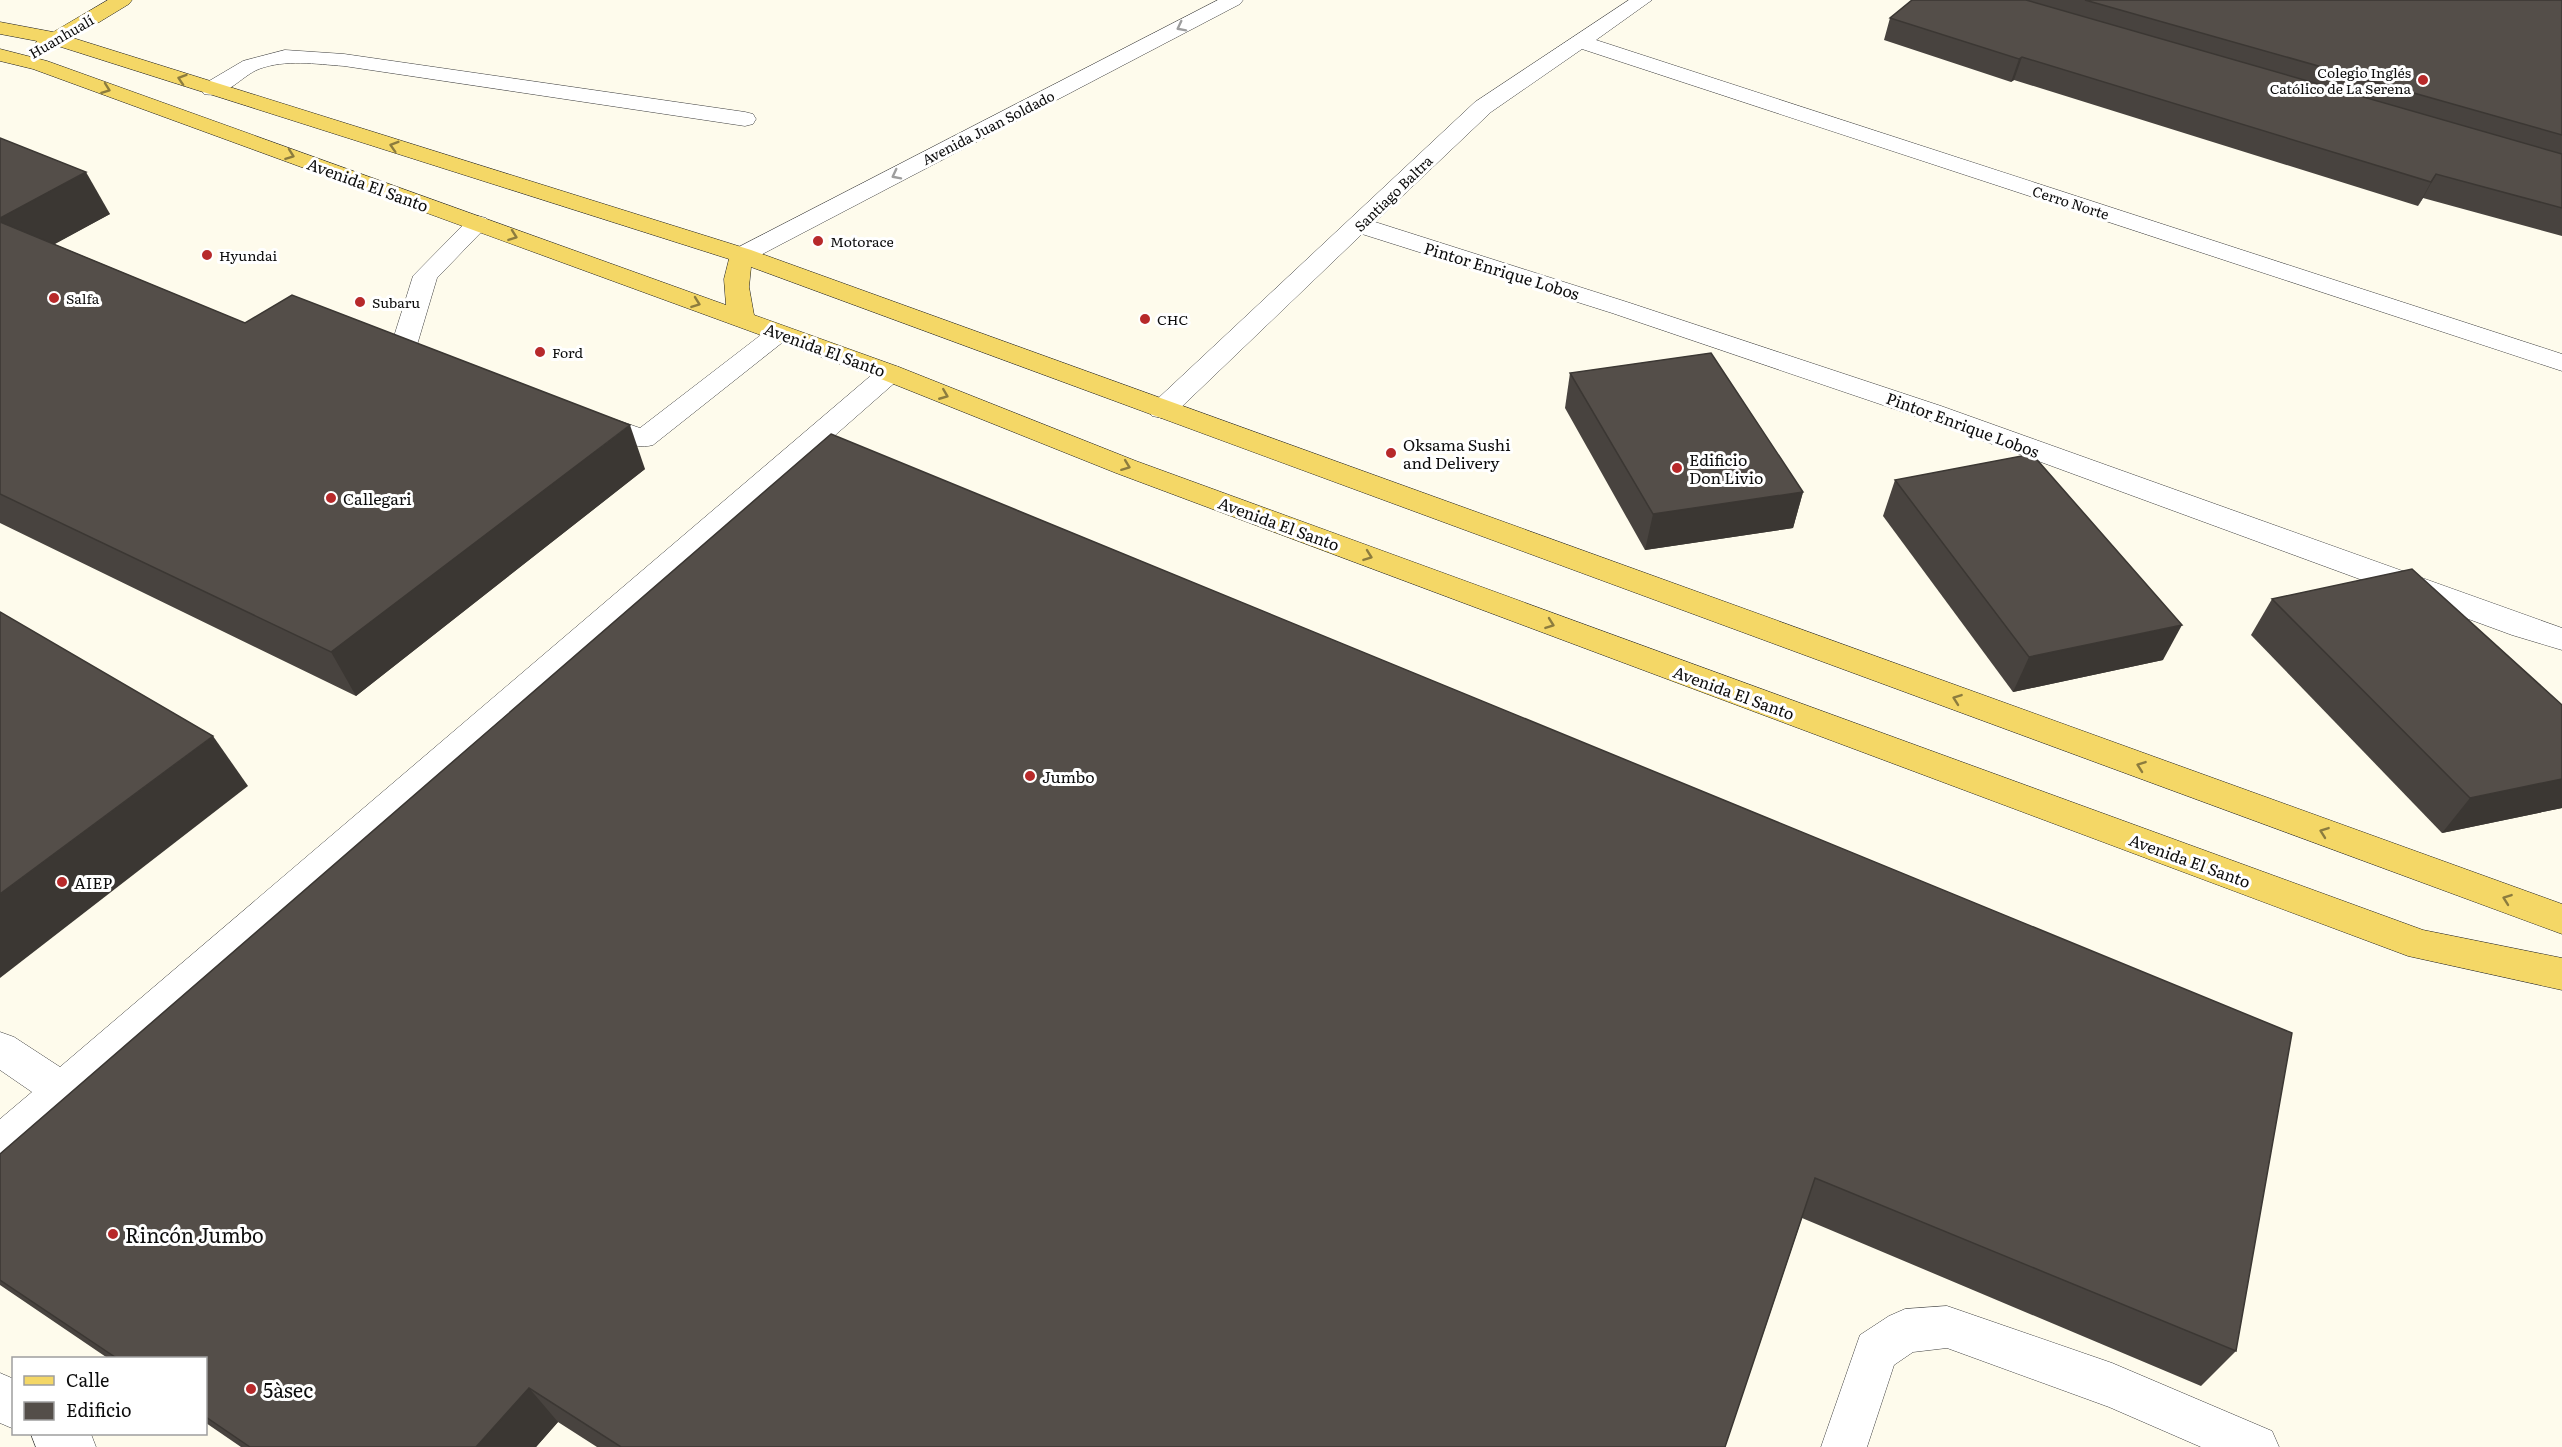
<svg xmlns="http://www.w3.org/2000/svg" width="2562" height="1447" viewBox="0 0 2562 1447" font-family="Literata,serif">
<style>
.lines{fill:none;stroke-linecap:round;stroke-linejoin:round}
.minor-casing{stroke:#3f3f3f;stroke-width:1}
.major-casing{stroke:#1d1d1d;stroke-width:1}
.minor{fill:#fff;fill-rule:evenodd}
.major{fill:#f4d766;fill-rule:evenodd}
.wall{fill:#48433f}
.shaded-wall{fill:#3b3733}
.building{fill:#544e49;stroke:#3b3733;stroke-width:1.5}
.oneway{stroke:#9e9e9e}
.oneway2{stroke:#8c7c3e}
.poi-dot{fill:#b7292a;stroke:#fff;stroke-width:2}
.labels{text-anchor:middle;dominant-baseline:central;stroke-width:6;stroke-linejoin:round;paint-order:stroke}
.far-street-label{font-size:14px;fill:#0c0c0c;stroke:#fff}
.far-poi-label{font-size:14px;fill:#0c0c0c;stroke:#fff;text-anchor:start}
.street-label{font-size:16px;fill:#0c0c0c;stroke:#fff}
.poi-label{font-size:16px;fill:#0c0c0c;stroke:#fff;text-anchor:start}
.near-poi-label{font-size:20px;fill:#0c0c0c;stroke:#fff;text-anchor:start}
</style>
<rect width="100%" height="100%" fill="#fefbec"/>
<g class="lines">
<defs>
<g id="minor">
<path d="M1218,0h25l-3,4 -489,256 -9,2 -9,-2 -3,-5 3,-5z"/>
<path d="M1629,0h23l-56,40 966,314v17l-980,-322 -91,63 -116,110 255,81 311,103 621,222v22l-50,-15 -591,-217 -309,-105 -250,-79 -190,182 -10,2 -10,-2 -4,-6 4,-6 323,-302z"/>
<path d="M285,50l59,4 401,58 8,2 3,5 -3,5 -8,2 -401,-60c-29,-2 -58,-7 -85,3 -18,7 -33,30 -55,25l-3,-5 3,-5 39,-23z"/>
<path d="M478,216l8,2 4,5 -53,55 -20,67 27,10 4,6 -4,6 -9,2 -41,-14 -4,-6 23,-73 57,-58z"/>
<path d="M779,325l9,3 4,5 -4,5 -135,107c-22,6 -49,-11 -70,-19l-4,-6 4,-6 10,-2 47,16 130,-100z"/>
<path d="M890,365l9,2 4,6 -4,6 -885,778 -14,5v-43l32,-27 -32,-22v-38l14,5 46,30 821,-700z"/>
<path d="M1947,1306l165,57 160,68 7,16h-78l-92,-40 -162,-59 -34,4 -19,13 -27,82h-46l39,-112 29,-19 16,-7z"/>
<path d="M0,1373l14,6v50l-14,-6z"/>
<path d="M31,1434h60l5,13h-60z"/>
</g>
<path id="major" d="M108,0h24l-3,4 -56,34 678,212 1811,654v30l-1811,-667 -2,20 5,28 145,52 237,94 1287,469 139,28v32l-154,-34 -1292,-483 -235,-94 -848,-310 -33,-8v-12l47,12 679,244 -2,-26 5,-20 -671,-213 -14,6 -7,-2 -3,-4 3,-5 -37,-7v-12l53,10z"/>
</defs>
<!-- minor casing -->
<use href="#minor" class="minor-casing"/>
<!-- major casing -->
<use href="#major" class="major-casing"/>
<!-- minor -->
<use href="#minor" class="minor"/>
<!-- major -->
<use href="#major" class="major"/>
</g>
<!-- wall -->
<g class="wall">
<path d="M1912,0h650v236l-139,-38 -5,8 -404,-126 -3,2 -127,-42 6,-22z"/>
<path d="M0,138l110,76 -56,30 191,79 400,146 -289,227 -356,-173z"/>
<path d="M1570,373l233,119 -10,36 -148,22 -80,-142z"/>
<path d="M831,434l1405,917 -35,35 -399,-168 -77,229h-1128l-39,-25 -22,25h-295l-35,-24v-64h-97l-109,-74v-131z"/>
<path d="M1895,480l268,180 -150,32 -130,-176z"/>
<path d="M2272,599l290,106v103l-120,25 -191,-198z"/>
</g>
<!-- shaded-wall -->
<g class="shaded-wall">
<path d="M2022,57l-8,23 -3,2 8,-23z"/>
<path d="M86,172l24,42 -88,48 -22,-35v-9z"/>
<path d="M2436,174l-13,24 -5,8 13,-24z"/>
<path d="M630,425l15,44 -289,227 -25,-44z"/>
<path d="M1803,492l-10,36 -148,22 8,-36z"/>
<path d="M2182,625l-19,35 -150,32 16,-35z"/>
<path d="M213,736l35,50 -248,192v-84z"/>
<path d="M2562,779v29l-120,25 28,-35z"/>
<path d="M529,1388l29,34 -22,25h-60z"/>
</g>
<!-- building -->
<g class="building">
<path d="M1912,0h114l536,154v54l-126,-34 -5,8 -409,-125 -3,2 -129,-41z"/>
<path d="M2085,0h477v135z"/>
<path d="M0,138l86,34 -86,46z"/>
<path d="M0,222l245,101 47,-28 338,130 -299,227 -331,-158z"/>
<path d="M1711,353l92,139 -150,22 -83,-141z"/>
<path d="M831,434l1461,599 -56,318 -421,-173 -90,269h-1104l-92,-59 -53,59h-226l-44,-30v-58h-88l-118,-79v-126z"/>
<path d="M2032,454l150,171 -153,32 -134,-177z"/>
<path d="M2412,569l150,136v74l-92,19 -198,-199z"/>
<path d="M0,612l213,124 -213,158z"/>
</g>
<!-- one-way arrows -->
<defs><path id="oneway-chevron" d="M-2-3.5L2.5 0L-2 3.5" fill="none" stroke-width="1.6" stroke-linecap="round" stroke-linejoin="round" transform="scale(1.5)"/></defs>
<g class="oneway">
<use href="#oneway-chevron" transform="translate(1181 27) rotate(153)"/>
<use href="#oneway-chevron" transform="translate(896 175) rotate(153)"/>
</g>
<g class="oneway2">
<use href="#oneway-chevron" transform="translate(182 79) rotate(-162)"/>
<use href="#oneway-chevron" transform="translate(106 89) rotate(20)"/>
<use href="#oneway-chevron" transform="translate(394 146) rotate(-163)"/>
<use href="#oneway-chevron" transform="translate(290 155) rotate(20)"/>
<use href="#oneway-chevron" transform="translate(513 236) rotate(20)"/>
<use href="#oneway-chevron" transform="translate(696 303) rotate(20)"/>
<use href="#oneway-chevron" transform="translate(944 395) rotate(22)"/>
<use href="#oneway-chevron" transform="translate(1126 466) rotate(21)"/>
<use href="#oneway-chevron" transform="translate(1368 556) rotate(20)"/>
<use href="#oneway-chevron" transform="translate(1550 624) rotate(20)"/>
<use href="#oneway-chevron" transform="translate(1957 699) rotate(-160)"/>
<use href="#oneway-chevron" transform="translate(2141 766) rotate(-160)"/>
<use href="#oneway-chevron" transform="translate(2324 832) rotate(-160)"/>
<use href="#oneway-chevron" transform="translate(2507 899) rotate(-160)"/>
</g>
<!-- markers -->
<g class="poi-dot">
<circle cx="2423" cy="80" r="6"/>
<circle cx="818" cy="241" r="6"/>
<circle cx="207" cy="255" r="6"/>
<circle cx="54" cy="298" r="6"/>
<circle cx="360" cy="302" r="6"/>
<circle cx="1145" cy="319" r="6"/>
<circle cx="540" cy="352" r="6"/>
<circle cx="1391" cy="453" r="6"/>
<circle cx="1677" cy="468" r="6"/>
<circle cx="331" cy="498" r="6"/>
<circle cx="1030" cy="776" r="6"/>
<circle cx="62" cy="882" r="6"/>
<circle cx="113" cy="1234" r="6"/>
<circle cx="251" cy="1389" r="6"/>
</g>
<g class="labels">
<!-- far-street labels -->
<g class="far-street-label">
<text transform="translate(61 36) rotate(-30)">Huanhualí</text>
<text transform="translate(988 127) rotate(-27)">Avenida Juan Soldado</text>
<text transform="translate(1393 193) rotate(-44)">Santiago Baltra</text>
<text transform="translate(2071 202) rotate(18)">Cerro Norte</text>
</g>
<!-- far-poi labels -->
<g class="far-poi-label">
<text x="2411" y="72" text-anchor="end">Colegio Inglés<tspan x="2411" dy="16">Católico de La Serena</tspan></text>
<text x="830" y="241">Motorace</text>
<text x="219" y="255">Hyundai</text>
<text x="66" y="298">Salfa</text>
<text x="372" y="302">Subaru</text>
<text x="1157" y="319">CHC</text>
<text x="552" y="352">Ford</text>
</g>
<!-- street labels -->
<g class="street-label">
<text transform="translate(368 184) rotate(20)">Avenida El Santo</text>
<text transform="translate(1502 270) rotate(17)">Pintor Enrique Lobos</text>
<text transform="translate(825 349) rotate(20)">Avenida El Santo</text>
<text transform="translate(1963 424) rotate(20)">Pintor Enrique Lobos</text>
<text transform="translate(1279 523) rotate(20)">Avenida El Santo</text>
<text transform="translate(1734 692) rotate(20)">Avenida El Santo</text>
<text transform="translate(2190 860) rotate(20)">Avenida El Santo</text>
</g>
<!-- poi labels -->
<g class="poi-label">
<text x="1403" y="444">Oksama Sushi<tspan x="1403" dy="18">and Delivery</tspan></text>
<text x="1689" y="459">Edificio<tspan x="1689" dy="18">Don Livio</tspan></text>
<text x="343" y="498">Callegari</text>
<text x="1042" y="776">Jumbo</text>
<text x="74" y="882">AIEP</text>
</g>
<!-- near-poi labels -->
<g class="near-poi-label">
<text x="125" y="1234">Rincón Jumbo</text>
<text x="263" y="1389">5àsec</text>
</g>
</g>
<!-- legend -->
<rect x="12" y="1357" width="195" height="78" fill="#ffffff" stroke="#9e9e9e" stroke-width="1.5"/>
<rect x="24" y="1376" width="30" height="9" fill="#f4d766" stroke="#9e9e9e" stroke-width="1.5"/>
<text x="66" y="1387" font-size="18" fill="#0c0c0c">Calle</text>
<rect x="24" y="1402" width="30" height="18" fill="#544e49" stroke="#9e9e9e" stroke-width="1.5"/>
<text x="66" y="1417" font-size="18" fill="#0c0c0c">Edificio</text>
</svg>
